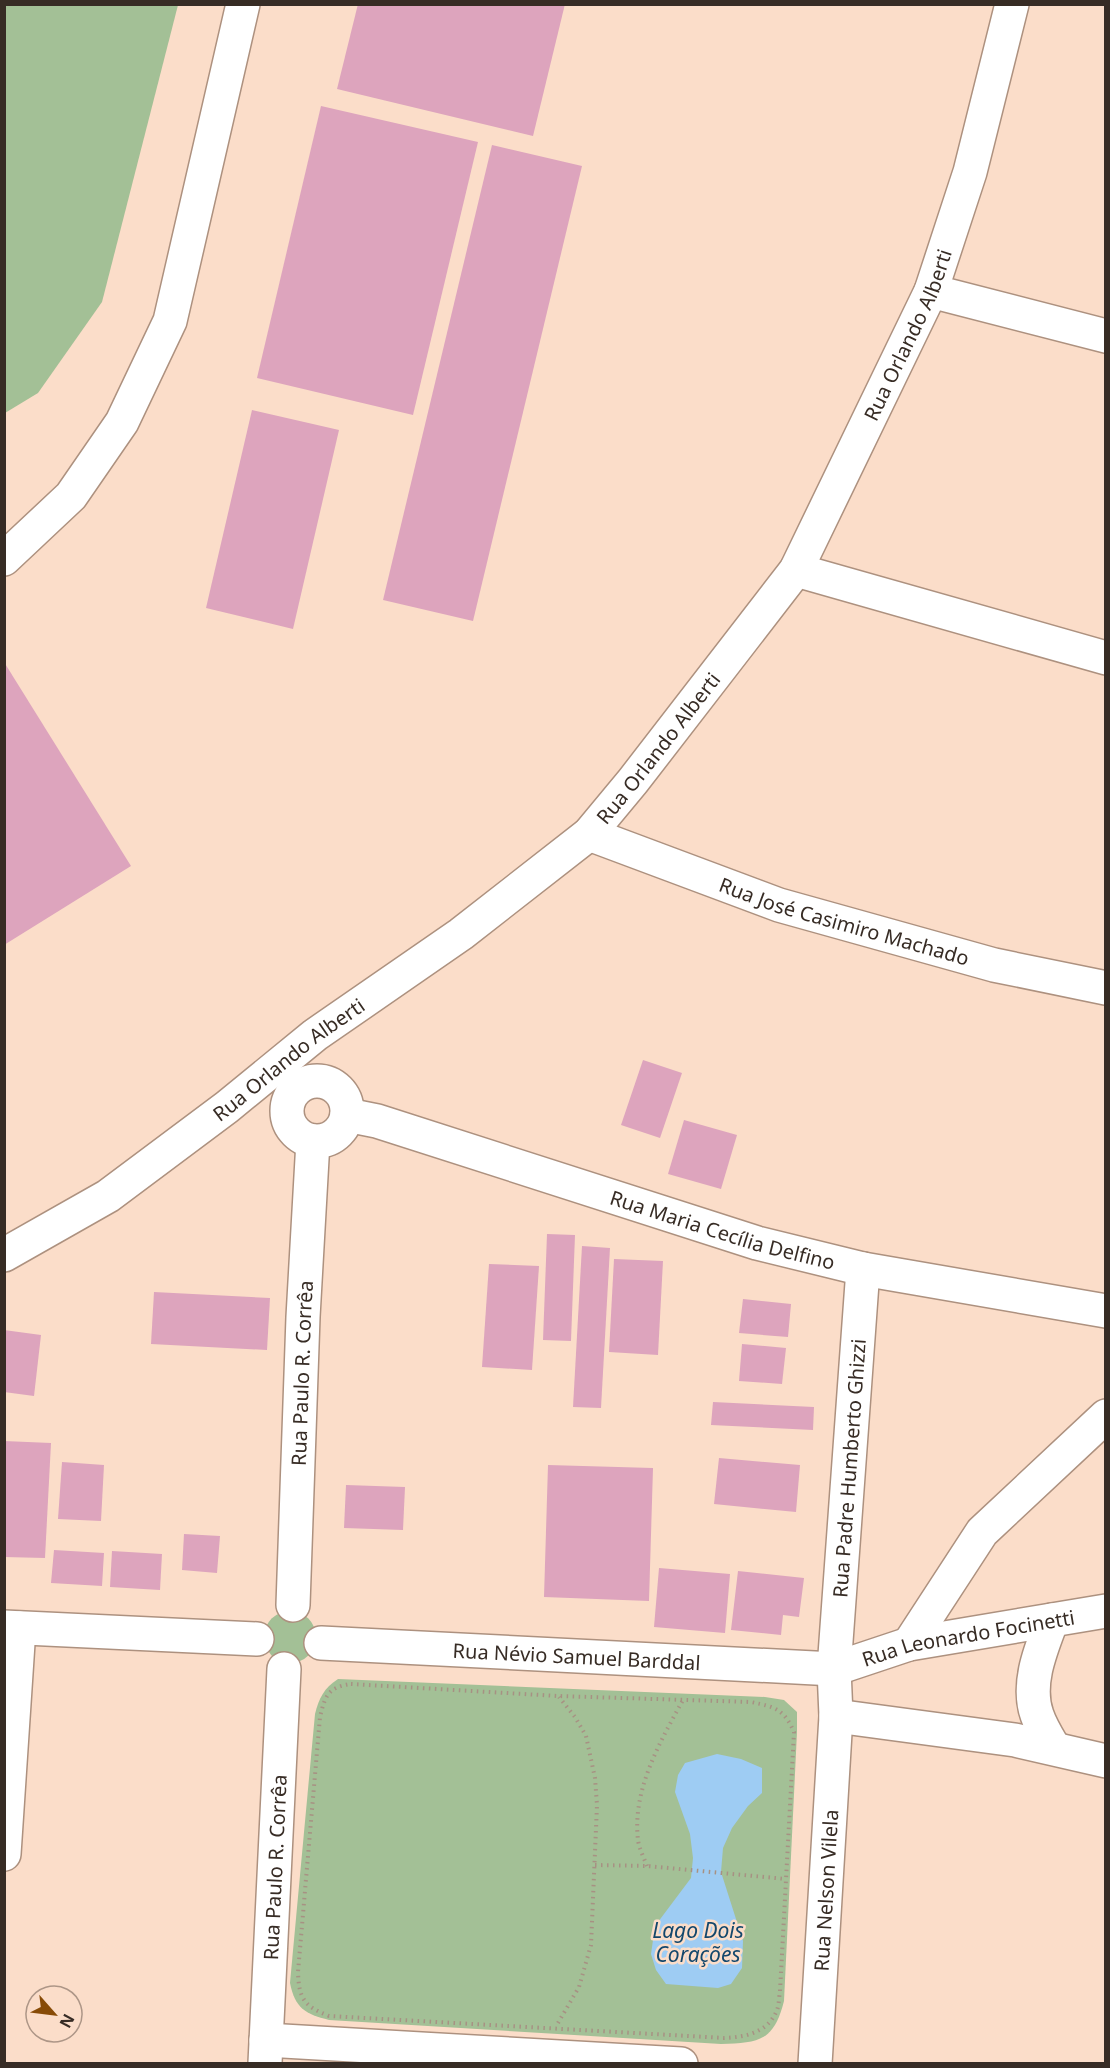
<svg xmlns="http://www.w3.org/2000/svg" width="1110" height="2068" viewBox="0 0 1110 2068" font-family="'Noto Sans',sans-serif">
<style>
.green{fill:#a3c096}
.water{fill:#9eccf3}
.building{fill:#dda4bd}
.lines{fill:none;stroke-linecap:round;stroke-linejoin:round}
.minor-casing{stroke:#ad917f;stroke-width:36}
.path{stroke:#a79183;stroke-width:4;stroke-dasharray:1.5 4.5;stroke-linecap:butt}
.minor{stroke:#fff;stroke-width:33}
.labels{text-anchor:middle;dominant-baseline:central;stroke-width:5;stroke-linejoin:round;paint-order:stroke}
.street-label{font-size:20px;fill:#372c25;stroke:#fbddc9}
.water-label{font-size:21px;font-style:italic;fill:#13476c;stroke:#fbddc9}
</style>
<rect width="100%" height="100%" fill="#fbddc9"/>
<!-- green -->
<g class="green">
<path d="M4,5h174l-76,297 -64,91 -33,20z"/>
<circle cx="290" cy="1637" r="26"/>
<path d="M338,1679l427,18 19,3 13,12v20l-13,269c-10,40 -25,42 -63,43l-392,-24c-24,-6 -34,-12 -39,-37l25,-269c4,-16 9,-26 23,-35z"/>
</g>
<!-- water -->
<path class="water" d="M717,1754l24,5 21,9v25l-14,13 -16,22 -9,20 -2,24 22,69 -1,27 -11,16 -13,4 -52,-4 -10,-14 -5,-16 4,-28 36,-48 2,-20 -3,-24 -15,-42 3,-17 7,-12z"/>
<!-- building -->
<g class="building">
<path d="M358,4h207l-32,132 -196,-47z"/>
<path d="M321,106l157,36 -65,273 -156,-37z"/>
<path d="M492,145l90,21 -109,455 -90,-21z"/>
<path d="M252,410l87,20 -46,199 -87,-21z"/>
<path d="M4,662l127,204 -127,79z"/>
<path d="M643,1060l39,13 -22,65 -39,-13z"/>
<path d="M684,1120l53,15 -16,54 -53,-15z"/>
<path d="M547,1234l28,1 -4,106 -28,-1z"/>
<path d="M582,1246l28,2 -9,160 -28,-1z"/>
<path d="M614,1259l49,2 -5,94 -49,-3z"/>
<path d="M489,1264l50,2 -7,104 -50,-3z"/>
<path d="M154,1292l116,6 -3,52 -116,-6z"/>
<path d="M743,1299l48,5 -3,33 -49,-4z"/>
<path d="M4,1330l37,5 -7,61 -30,-4z"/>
<path d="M742,1344l44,4 -4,36 -43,-3z"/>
<path d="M713,1402l101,5 -1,23 -102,-5z"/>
<path d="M4,1441l47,2 -6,115 -41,-1z"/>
<path d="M719,1458l81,7 -4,47 -82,-8z"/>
<path d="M62,1462l42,3 -3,56 -43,-2z"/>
<path d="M548,1465l105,3 -4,133 -105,-4z"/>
<path d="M346,1485l59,2 -2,43 -59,-2z"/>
<path d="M184,1534l36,2 -3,37 -35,-3z"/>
<path d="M54,1550l50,3 -2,33 -51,-3z"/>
<path d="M112,1551l50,3 -2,36 -50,-3z"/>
<path d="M659,1568l71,6 -5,59 -71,-6z"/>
<path d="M738,1571l66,7 -5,39 -16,-2 -2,20 -50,-5z"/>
</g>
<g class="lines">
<defs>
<g id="minor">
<path d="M931,291l175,45"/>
<path d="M4,559l67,-63 51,-74 48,-101 73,-317"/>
<path d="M796,570l310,88"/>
<path id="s1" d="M589,834l190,71 215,60 112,23"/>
<circle cx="317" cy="1111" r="30"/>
<path id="s2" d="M347,1115l30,6 380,122 106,26 243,42"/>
<path id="s3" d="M4,1255l104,-59 119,-89 88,-72 146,-101 128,-100 44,-53 163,-211 135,-279 39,-119 42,-168"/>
<path id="s4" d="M293,1605l10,-288 10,-176"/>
<path d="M1052,1620c-11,29 -26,64 -15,95 4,12 11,23 17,33"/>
<path d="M4,1627l253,12"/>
<path id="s5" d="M321,1643l513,26 75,-25 197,-33"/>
<path d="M909,1644l73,-112 124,-116"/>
<path d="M836,1716l179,24 91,21"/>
<path d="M4,1854l15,-226"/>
<path d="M266,2040l415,24"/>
<path id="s6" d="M265,2063l19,-394"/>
<path id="s7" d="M815,2064l21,-348 -2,-47 29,-400"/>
</g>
</defs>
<!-- minor casing -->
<use href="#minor" class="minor-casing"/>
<!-- path -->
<g class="path">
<path d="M351,1684l207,12 193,6c24,5 33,7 43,30l-14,259c-1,6 -1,14 -3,19 -9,23 -32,27 -53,28l-395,-22c-25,-10 -30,-17 -31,-44l22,-255c5,-21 8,-30 31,-33z"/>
<path d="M595,1865l52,1 139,13"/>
<path d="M647,1866c-3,-8 -8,-18 -9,-26 -6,-50 22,-98 45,-140"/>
<path d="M558,2023l21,-36 12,-42 6,-140 -2,-27 -9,-42 -11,-19 -16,-20"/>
</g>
<!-- minor -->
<use href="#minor" class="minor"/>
</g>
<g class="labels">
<!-- street labels -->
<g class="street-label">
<text stroke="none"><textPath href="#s3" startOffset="1318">Rua Orlando Alberti</textPath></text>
<text stroke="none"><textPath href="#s3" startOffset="832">Rua Orlando Alberti</textPath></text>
<text stroke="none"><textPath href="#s1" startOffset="270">Rua José Casimiro Machado</textPath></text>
<text stroke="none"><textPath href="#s3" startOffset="346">Rua Orlando Alberti</textPath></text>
<text stroke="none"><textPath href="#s2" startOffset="393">Rua Maria Cecília Delfino</textPath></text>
<text stroke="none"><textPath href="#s4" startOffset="232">Rua Paulo R. Corrêa</textPath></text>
<text stroke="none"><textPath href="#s7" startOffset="597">Rua Padre Humberto Ghizzi</textPath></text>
<text stroke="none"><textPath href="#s5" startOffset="652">Rua Leonardo Focinetti</textPath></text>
<text stroke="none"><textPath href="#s5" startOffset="256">Rua Névio Samuel Barddal</textPath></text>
<text stroke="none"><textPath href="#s6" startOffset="196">Rua Paulo R. Corrêa</textPath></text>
<text stroke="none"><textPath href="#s7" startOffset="174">Rua Nelson Vilela</textPath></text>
</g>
<!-- water labels -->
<g class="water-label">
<text x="698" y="1930">Lago Dois<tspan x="698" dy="24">Corações</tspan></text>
</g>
</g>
<!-- border -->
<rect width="1110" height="2068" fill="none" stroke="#372c25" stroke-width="12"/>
<!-- north arrow -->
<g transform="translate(54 2014) rotate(118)"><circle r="28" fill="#fbddc9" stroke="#ad9687" stroke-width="1.5"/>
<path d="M0-4.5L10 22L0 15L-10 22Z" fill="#874b07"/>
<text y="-9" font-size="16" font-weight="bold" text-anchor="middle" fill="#372c25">N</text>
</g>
</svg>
